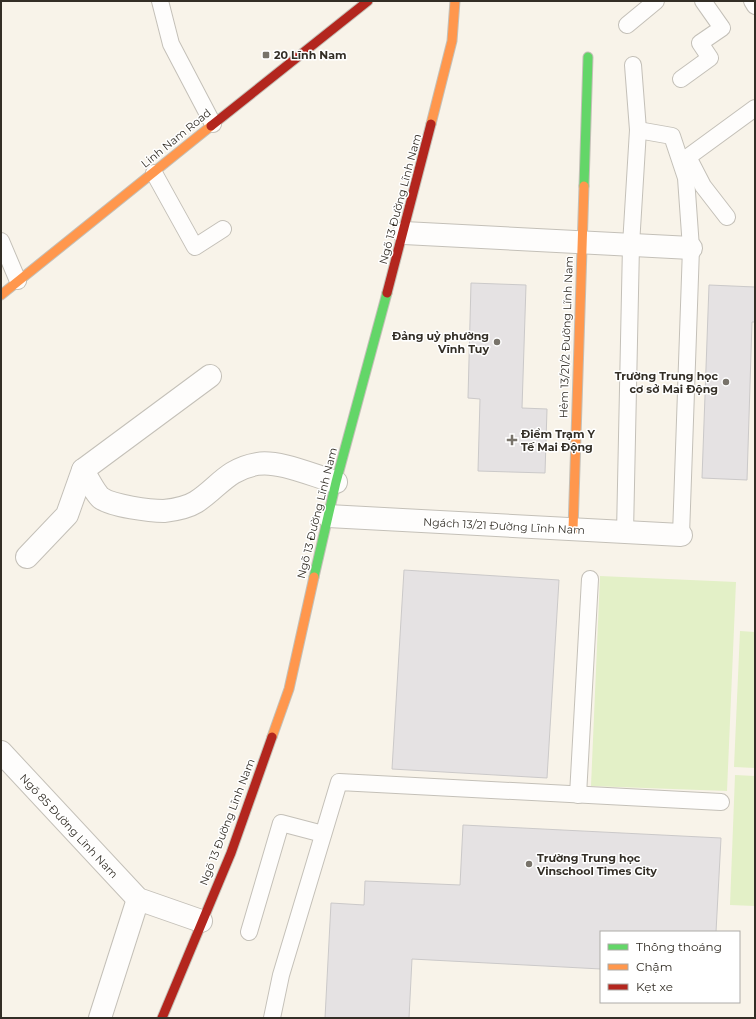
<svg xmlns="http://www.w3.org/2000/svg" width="756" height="1019" viewBox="0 0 756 1019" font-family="Montserrat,sans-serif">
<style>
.green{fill:#e3f0c7}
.building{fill:#e5e2e3;stroke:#cbc9c9}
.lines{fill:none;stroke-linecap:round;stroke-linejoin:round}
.lane-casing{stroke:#c4c0b8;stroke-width:18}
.street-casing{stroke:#c4c0b8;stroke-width:24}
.fast-casing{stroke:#c4c0b8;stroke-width:11}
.slow-casing{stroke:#c4c0b8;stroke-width:11}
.jam-casing{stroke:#c4c0b8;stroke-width:11}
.lane{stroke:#fefdfc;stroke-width:16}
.street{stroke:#fefdfc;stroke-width:22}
.fast{stroke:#63d668;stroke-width:9}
.slow{stroke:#ff974d;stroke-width:9}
.jam{stroke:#b3261e;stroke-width:9}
.poi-dot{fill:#78736a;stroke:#fff;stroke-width:1.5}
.labels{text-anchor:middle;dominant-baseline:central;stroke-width:3;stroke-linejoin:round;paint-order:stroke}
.poi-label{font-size:11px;font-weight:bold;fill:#332e26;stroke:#fff;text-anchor:start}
.street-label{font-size:11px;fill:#332e26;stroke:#fff}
</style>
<rect width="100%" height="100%" fill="#f8f3e9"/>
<!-- green -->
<g class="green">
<path d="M600,576l136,6 -9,209 -136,-5z"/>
<path d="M740,631l15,1v136l-21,-1z"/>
<path d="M735,775l20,1v130l-25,-1z"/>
</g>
<!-- building -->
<g class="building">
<path d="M471,283l55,2 -4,123 25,1 -2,64 -67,-2 2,-72 -12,-1z"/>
<path d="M709,285l46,2v35h-3l-5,158 -45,-2z"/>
<path d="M404,570l155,10 -12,198 -155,-9z"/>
<path d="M463,825l258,13 -5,94h-115v37l-189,-10 -3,59h-84l6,-115 33,2 1,-24 95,4z"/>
</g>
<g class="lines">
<defs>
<g id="lane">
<path d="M160,1l11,43 42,80"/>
<path d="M752,1l3,5"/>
<path d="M627,25l29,-24"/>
<path d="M681,79l29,-21 -10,-15 22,-15 -19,-27"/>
<path d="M638,130l34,6 14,42 5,70 -10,287"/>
<path d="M154,173l41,74 28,-18"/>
<path d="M727,217l-24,-31 -15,-29 67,-49"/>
<path d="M1,241l17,40"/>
<path d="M625,533l6,-288 7,-115 -5,-65"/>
<path d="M578,795l12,-216"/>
<path d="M249,932l32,-109 42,11"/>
<path d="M272,1018l9,-43 58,-193 382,20"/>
</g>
<g id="street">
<path d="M404,233l287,15"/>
<path d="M210,376l-127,94c4,7 12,23 18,28 11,8 49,13 63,13 9,-1 24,-4 32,-9 22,-14 31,-33 61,-38 22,-4 57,12 79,18"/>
<path d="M328,516l353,19"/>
<path d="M27,557l40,-42 16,-45"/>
<path d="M1,752l137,147 63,22"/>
<path d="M100,1018l38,-119"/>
</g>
<g id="fast">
<path d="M584,186l4,-129"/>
<path d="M314,577l22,-95 51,-189"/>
</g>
<g id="slow">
<path d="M431,124l21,-83 3,-40"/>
<path d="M1,295l210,-169"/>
<path d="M573,530l11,-344"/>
<path d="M272,737l17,-48 25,-112"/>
</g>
<g id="jam">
<path d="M211,126l157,-125"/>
<path d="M387,293l44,-169"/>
<path d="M162,1018l69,-165 41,-116"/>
</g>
</defs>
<!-- lane casing -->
<use href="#lane" class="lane-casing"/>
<!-- street casing -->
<use href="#street" class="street-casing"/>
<!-- fast casing -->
<use href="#fast" class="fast-casing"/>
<!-- slow casing -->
<use href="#slow" class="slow-casing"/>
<!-- jam casing -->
<use href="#jam" class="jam-casing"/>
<!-- lane -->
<use href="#lane" class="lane"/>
<!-- street -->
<use href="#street" class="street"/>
<!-- fast -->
<use href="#fast" class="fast"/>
<!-- slow -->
<use href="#slow" class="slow"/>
<!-- jam -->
<use href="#jam" class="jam"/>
</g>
<!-- markers -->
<g class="poi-dot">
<rect x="262" y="51" width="8" height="8" rx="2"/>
<circle cx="497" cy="342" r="4"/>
<circle cx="726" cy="382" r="4"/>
<path d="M510 434h4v4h4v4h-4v4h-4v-4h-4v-4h4z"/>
<circle cx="529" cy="864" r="4"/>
</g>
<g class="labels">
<!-- poi labels -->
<g class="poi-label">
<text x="274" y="55">20 Lĩnh Nam</text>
<text x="489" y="336" text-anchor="end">Đảng uỷ phường<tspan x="489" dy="13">Vĩnh Tuy</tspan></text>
<text x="718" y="376" text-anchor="end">Trường Trung học<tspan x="718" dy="13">cơ sở Mai Động</tspan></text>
<text x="521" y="434">Điểm Trạm Y<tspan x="521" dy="13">Tế Mai Động</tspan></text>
<text x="537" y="858">Trường Trung học<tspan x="537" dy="13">Vinschool Times City</tspan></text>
</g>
<!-- street labels -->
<g class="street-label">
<text transform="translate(176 138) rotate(-39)">Linh Nam Road</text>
<text transform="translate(400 199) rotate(-75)">Ngõ 13 Đường Lĩnh Nam</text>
<text transform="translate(566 337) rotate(-88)">Hẻm 13/21/2 Đường Lĩnh Nam</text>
<text transform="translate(317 513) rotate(-76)">Ngõ 13 Đường Lĩnh Nam</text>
<text transform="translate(504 526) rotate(3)">Ngách 13/21 Đường Lĩnh Nam</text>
<text transform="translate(227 822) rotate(-69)">Ngõ 13 Đường Lĩnh Nam</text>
<text transform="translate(69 826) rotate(47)">Ngõ 85 Đường Lĩnh Nam</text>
</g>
</g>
<!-- border -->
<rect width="756" height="1019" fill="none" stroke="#332e26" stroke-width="4"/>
<!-- legend -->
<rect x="600" y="931" width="140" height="72" fill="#ffffff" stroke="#adaba8"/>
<rect x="608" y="944" width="20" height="6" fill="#63d668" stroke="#adaba8"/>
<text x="636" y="951" font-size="12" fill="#332e26">Thông thoáng</text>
<rect x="608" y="964" width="20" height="6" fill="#ff974d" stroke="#adaba8"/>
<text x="636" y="971" font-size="12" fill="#332e26">Chậm</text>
<rect x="608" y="984" width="20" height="6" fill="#b3261e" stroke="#adaba8"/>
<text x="636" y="991" font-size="12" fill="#332e26">Kẹt xe</text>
</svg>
